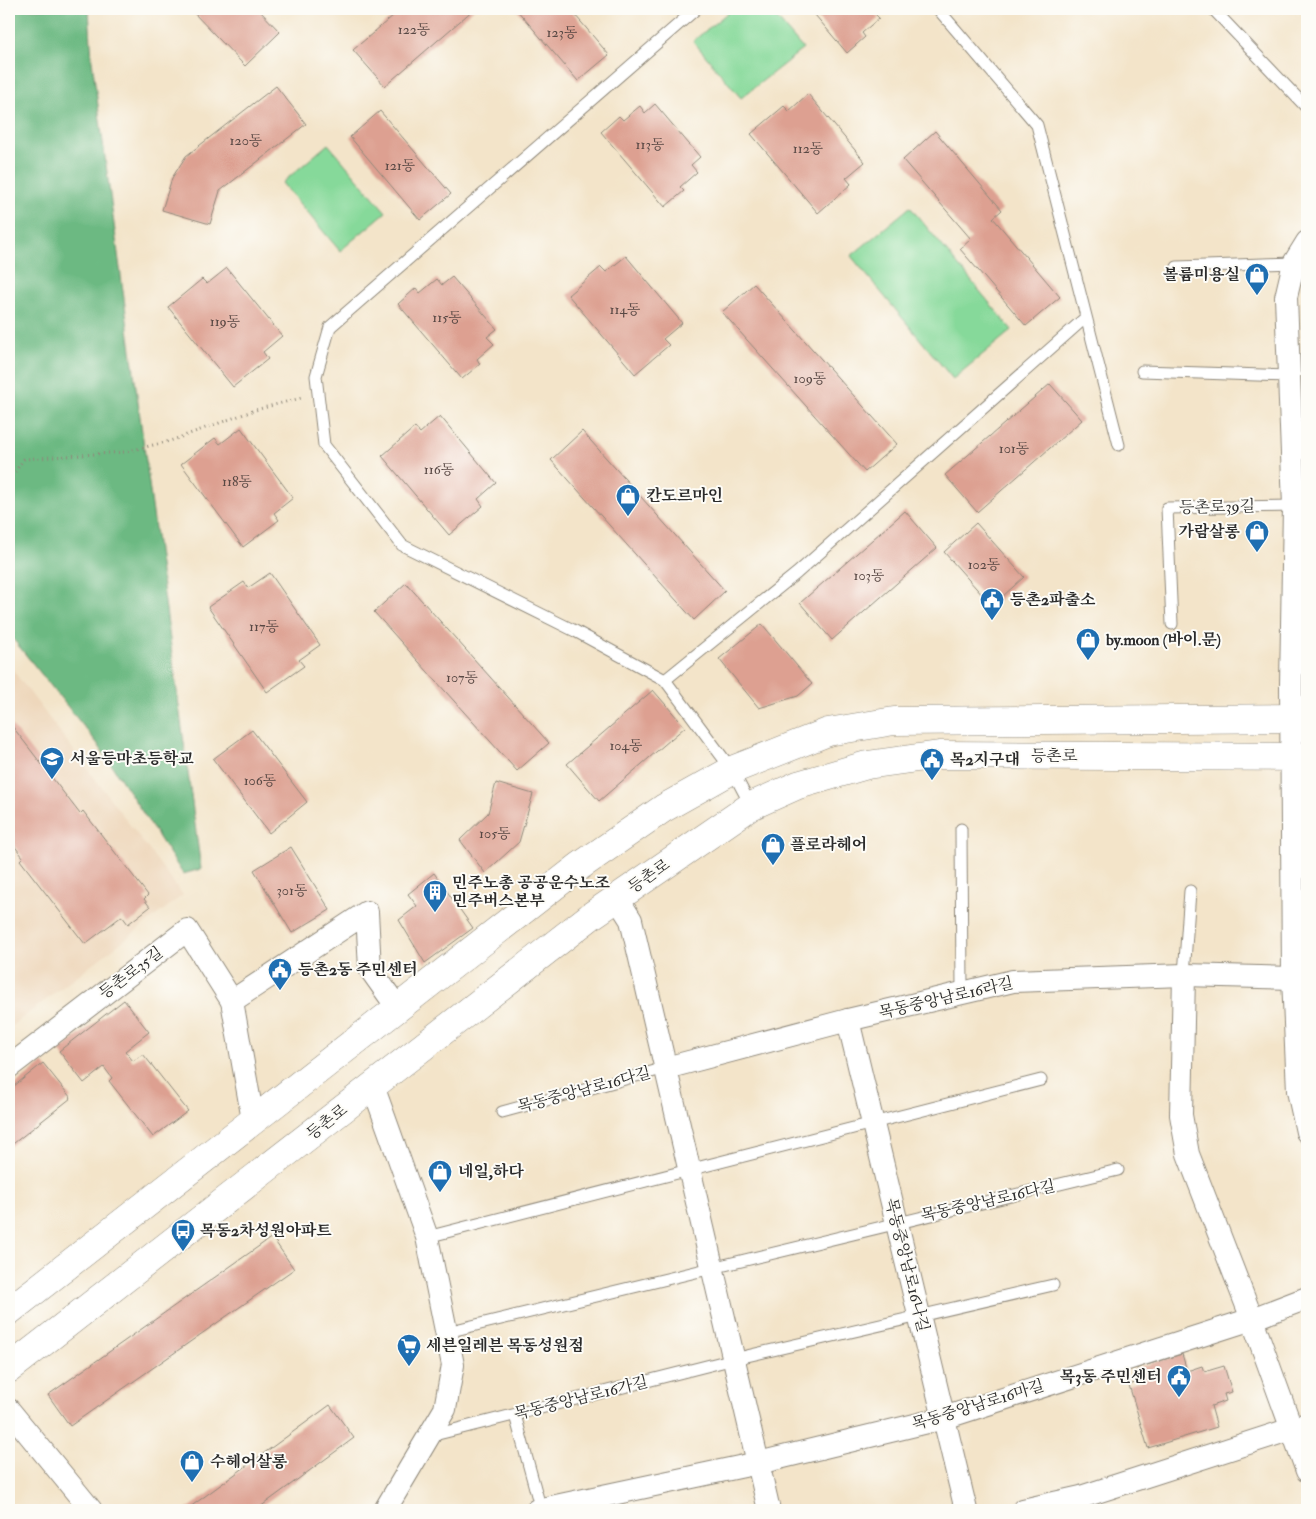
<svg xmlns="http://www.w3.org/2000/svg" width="1316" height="1519" viewBox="0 0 1316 1519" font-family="'IM FELL Double Pica','Noto Serif KR',serif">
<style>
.built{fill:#eed7bb}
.green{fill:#86d99a;stroke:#588262}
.forest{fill:#6cb982;stroke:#4c7256}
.building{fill:#dda091}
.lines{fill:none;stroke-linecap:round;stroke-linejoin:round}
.service-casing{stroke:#8f887a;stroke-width:13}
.minor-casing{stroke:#8f887a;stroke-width:24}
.secondary-casing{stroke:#8f887a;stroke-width:29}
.path{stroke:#8f887a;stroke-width:3;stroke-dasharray:1 4;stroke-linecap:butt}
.service{stroke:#fff;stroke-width:11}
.minor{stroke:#fff;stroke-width:22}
.secondary{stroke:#fff;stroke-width:28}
.labels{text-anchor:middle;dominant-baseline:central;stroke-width:4;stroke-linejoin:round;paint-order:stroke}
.number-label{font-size:14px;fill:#584844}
.poi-label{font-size:16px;font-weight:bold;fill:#2b2b2b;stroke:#fdfcf7;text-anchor:start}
.street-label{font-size:16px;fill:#2b2b2b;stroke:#fdfcf7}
</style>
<rect width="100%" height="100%" fill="#fdfcf7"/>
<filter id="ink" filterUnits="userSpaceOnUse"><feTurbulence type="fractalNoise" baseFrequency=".02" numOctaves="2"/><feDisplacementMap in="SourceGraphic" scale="10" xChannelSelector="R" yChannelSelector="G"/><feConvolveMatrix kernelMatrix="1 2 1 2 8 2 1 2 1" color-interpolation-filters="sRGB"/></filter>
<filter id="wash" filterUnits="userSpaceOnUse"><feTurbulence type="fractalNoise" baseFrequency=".0096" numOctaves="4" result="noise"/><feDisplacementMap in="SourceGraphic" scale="20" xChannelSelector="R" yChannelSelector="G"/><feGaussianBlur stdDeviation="1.12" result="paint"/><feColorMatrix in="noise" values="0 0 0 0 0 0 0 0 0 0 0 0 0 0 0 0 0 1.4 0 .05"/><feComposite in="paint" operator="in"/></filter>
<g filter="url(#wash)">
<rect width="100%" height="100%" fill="#f3e4c9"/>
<!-- built -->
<path class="built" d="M9,665l174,230 -174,133z"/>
<!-- green -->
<g class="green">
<path d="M732,9h37l34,40 -62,49 -48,-57z"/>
<path d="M328,144l58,68 -46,39 -58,-68z"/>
<path d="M910,207l102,123 -59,49 -102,-123z"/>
</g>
<!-- forest -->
<path class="forest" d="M9,9h80l3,52 109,808 -18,5 -86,-131 -88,-109z"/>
<g id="blocks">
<!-- building -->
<g class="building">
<path d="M190,9h68l22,23 -35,34z"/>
<path d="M401,9h73l-89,77 -32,-36z"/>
<path d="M516,9h54l39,46 -31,26z"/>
<path d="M810,9h65l-3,2 7,7 -17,15 3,4 -18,16z"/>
<path d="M276,86l30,38 -86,67 -10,33 -48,-14 10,-32 14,-22z"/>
<path d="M808,94l57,68 -19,16 5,6 -33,29 -67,-79 33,-28 5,5z"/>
<path d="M655,104l45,53 -9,8 6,7 -17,15 4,4 -19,16 -64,-75 18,-16 4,4 17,-14 5,7z"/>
<path d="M380,111l71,83 -31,26 -70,-83z"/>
<path d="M935,131l67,79 -9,8 67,79 -34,29 -66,-77 11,-10 -68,-79z"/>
<path d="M626,256l56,67 -19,16 6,6 -34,29 -67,-79 33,-28 5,5z"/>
<path d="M227,268l55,68 -19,16 5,7 -35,28 -65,-80 34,-28 5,5z"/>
<path d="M452,277l45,52 -10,8 7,7 -17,15 3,5 -18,15 -64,-75 18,-16 4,5 17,-14 5,6z"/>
<path d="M754,284l143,160 -32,28 -143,-160z"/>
<path d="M1050,384l32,36 -105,92 -32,-37z"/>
<path d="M440,416l56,67 -18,16 5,7 -34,29 -67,-79 33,-29 5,6z"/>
<path d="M241,428l52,70 -19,15 5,7 -36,27 -62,-83 34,-26 5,6z"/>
<path d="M582,431l143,160 -31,29 -143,-160z"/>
<path d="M905,511l32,37 -105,92 -32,-37z"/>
<path d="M976,523l48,54 -32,29 -48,-54z"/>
<path d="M270,573l50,72 -21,15 5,6 -37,26 -59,-85 36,-25 4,6z"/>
<path d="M406,583l143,160 -32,28 -143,-159z"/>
<path d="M762,624l50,60 -14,12 -39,12 -40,-49z"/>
<path d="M653,690l32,37 -86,74 -32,-37z"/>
<path d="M9,722l71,92 3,-3 65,84 -4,4 6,8 -22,17 -6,-8 -37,28 -65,-84 3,-3 -14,-18z"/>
<path d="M252,730l55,72 -38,31 -56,-74z"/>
<path d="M496,783l37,11 -14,48 -34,31 -25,-33 28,-27z"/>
<path d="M291,847l39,63 -38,23 -38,-63z"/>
<path d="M434,873l39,55 -48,35 -26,-43 18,-14 -9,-12z"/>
<path d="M124,1000l25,32 -24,19 8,10 10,-7 45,57 -35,26 -44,-56 3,-3 -8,-11 -20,16 -25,-32z"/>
<path d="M43,1063l28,35 -62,49v-57z"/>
<path d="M272,1237l22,32 -224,157 -22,-31z"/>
<path d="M1182,1354l5,17 15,-5 2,6 20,-6 8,26 -8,2 2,7 -15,5 6,21 -69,21 -19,-63 12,-4 -4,-13z"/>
<path d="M330,1405l24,33 -98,72h-70z"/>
</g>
</g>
</g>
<g filter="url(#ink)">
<use href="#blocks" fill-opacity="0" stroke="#8f887a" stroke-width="1"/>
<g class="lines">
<defs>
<g id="service">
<path d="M696,9l-366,318 -14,49 8,69 78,100 173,86 90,49 67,90 19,36"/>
<path d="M938,9l99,116 82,320"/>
<path d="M1213,9l94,99"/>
<path d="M1177,267l117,-4"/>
<path d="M1142,371l147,5"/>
<path d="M1172,624l-5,-116 127,-2"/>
<path d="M665,680l132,-107 288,-255"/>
<path d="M961,829l1,164"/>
<path d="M1184,975l6,-84"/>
<path d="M502,1112l164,-44"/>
<path d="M427,1237l614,-157"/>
<path d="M447,1332l671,-162"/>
<path d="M515,1415l26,95"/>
<path d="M430,1436l304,-77 319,-74"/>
</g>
<g id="minor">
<path d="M1307,242l-13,21 -8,34 8,209 -3,179 2,293 5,113 9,41"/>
<path d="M617,898l14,22 138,590"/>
<path d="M1184,975l-3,140 7,39 64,165 55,152"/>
<path d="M232,1001l21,119"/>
<path d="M848,1020l118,490"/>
<path d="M9,1067l178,-137 45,71 135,-89 3,57 27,38"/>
<path d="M666,1068l182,-48 165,-39 171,-6 109,3"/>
<path d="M373,1086l54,151 26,128 -8,44 -60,101"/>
<path d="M9,1410l82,100"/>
<path d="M537,1510l221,-47 186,-45 308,-99 55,-21"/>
<path d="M1023,1510l58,-13 226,-73"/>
</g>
<g id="secondary">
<path d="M9,1311l571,-445 84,-58 68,-38 96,-38 66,-11 413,-3"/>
<path d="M9,1369l582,-453 160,-110 47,-21 69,-20 72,-10 368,2"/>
</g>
</defs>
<!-- service casing -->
<use href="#service" class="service-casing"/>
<!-- minor casing -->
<use href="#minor" class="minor-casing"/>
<!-- secondary casing -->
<use href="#secondary" class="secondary-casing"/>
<!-- path -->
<path class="path" d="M9,480l15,-21 100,-7 46,-11 85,-31 46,-12"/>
<!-- service -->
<use href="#service" class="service"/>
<!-- minor -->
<use href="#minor" class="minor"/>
<!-- secondary -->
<use href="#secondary" class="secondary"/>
</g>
</g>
<!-- icons -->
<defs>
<symbol id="shop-pin" viewBox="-11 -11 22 30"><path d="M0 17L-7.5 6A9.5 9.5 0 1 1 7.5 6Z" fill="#1f6fb2" stroke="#fdfcf7"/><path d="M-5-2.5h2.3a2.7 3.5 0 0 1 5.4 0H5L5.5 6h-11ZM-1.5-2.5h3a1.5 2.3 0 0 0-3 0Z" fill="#fff"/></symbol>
<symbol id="civic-pin" viewBox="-11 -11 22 30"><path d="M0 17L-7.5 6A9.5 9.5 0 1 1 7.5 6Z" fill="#1f6fb2" stroke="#fdfcf7"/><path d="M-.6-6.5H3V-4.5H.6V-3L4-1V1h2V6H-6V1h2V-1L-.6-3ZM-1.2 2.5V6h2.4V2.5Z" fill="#fff"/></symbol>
<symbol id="school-pin" viewBox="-11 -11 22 30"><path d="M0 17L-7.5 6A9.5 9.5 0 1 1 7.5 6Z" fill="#1f6fb2" stroke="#fdfcf7"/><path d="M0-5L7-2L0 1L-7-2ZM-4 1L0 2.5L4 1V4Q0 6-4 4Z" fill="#fff"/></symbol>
<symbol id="building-pin" viewBox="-11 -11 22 30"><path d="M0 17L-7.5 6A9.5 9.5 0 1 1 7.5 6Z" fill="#1f6fb2" stroke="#fdfcf7"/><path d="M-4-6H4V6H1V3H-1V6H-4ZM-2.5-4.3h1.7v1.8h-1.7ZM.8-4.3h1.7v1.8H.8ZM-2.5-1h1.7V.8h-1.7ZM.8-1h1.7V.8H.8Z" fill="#fff"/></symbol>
<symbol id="bus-pin" viewBox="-11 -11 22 30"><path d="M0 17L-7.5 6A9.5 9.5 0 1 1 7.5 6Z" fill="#1f6fb2" stroke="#fdfcf7"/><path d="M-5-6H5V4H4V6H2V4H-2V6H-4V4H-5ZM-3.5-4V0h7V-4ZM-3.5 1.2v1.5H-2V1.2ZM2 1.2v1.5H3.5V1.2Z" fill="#fff"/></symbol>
<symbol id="supermarket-pin" viewBox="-11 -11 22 30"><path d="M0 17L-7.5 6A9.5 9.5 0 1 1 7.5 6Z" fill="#1f6fb2" stroke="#fdfcf7"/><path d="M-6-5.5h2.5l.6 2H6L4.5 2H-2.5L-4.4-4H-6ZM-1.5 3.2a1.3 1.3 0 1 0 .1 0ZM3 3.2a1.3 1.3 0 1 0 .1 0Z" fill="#fff"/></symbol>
</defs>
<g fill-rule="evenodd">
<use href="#shop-pin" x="1243" y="261" width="28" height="38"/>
<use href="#shop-pin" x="614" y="482" width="28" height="38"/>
<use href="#shop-pin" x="1243" y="518" width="28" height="38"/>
<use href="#civic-pin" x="978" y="586" width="28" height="38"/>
<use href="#shop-pin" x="1074" y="626" width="28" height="38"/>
<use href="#school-pin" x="38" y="745" width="28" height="38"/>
<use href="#civic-pin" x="918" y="746" width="28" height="38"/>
<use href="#shop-pin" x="759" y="831" width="28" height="38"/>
<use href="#building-pin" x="421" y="878" width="28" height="38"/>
<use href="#civic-pin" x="266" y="956" width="28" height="38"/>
<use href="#shop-pin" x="426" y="1158" width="28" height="38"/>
<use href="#bus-pin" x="169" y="1217" width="28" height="38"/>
<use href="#supermarket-pin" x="395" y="1332" width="28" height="38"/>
<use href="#civic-pin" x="1165" y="1363" width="28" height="38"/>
<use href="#shop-pin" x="178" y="1448" width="28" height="38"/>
</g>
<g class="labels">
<!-- number labels -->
<g class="number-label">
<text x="414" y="29">122동</text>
<text x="562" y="32">123동</text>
<text x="246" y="140">120동</text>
<text x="650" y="144">113동</text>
<text x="808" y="148">112동</text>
<text x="400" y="165">121동</text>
<text x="625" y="309">114동</text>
<text x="447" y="317">115동</text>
<text x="225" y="321">119동</text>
<text x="810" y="378">109동</text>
<text x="1014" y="448">101동</text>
<text x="439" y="469">116동</text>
<text x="237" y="481">118동</text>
<text x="984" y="564">102동</text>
<text x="869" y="575">103동</text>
<text x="264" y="626">117동</text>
<text x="462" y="677">107동</text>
<text x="626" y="745">104동</text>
<text x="260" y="780">106동</text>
<text x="495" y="833">105동</text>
<text x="292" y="890">301동</text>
</g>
<!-- poi labels -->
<g class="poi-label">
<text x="1240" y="275" text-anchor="end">볼륨미용실</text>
<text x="646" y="496">칸도르마인</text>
<text x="1240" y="532" text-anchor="end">가람살롱</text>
<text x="1010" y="600">등촌2파출소</text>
<text x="1106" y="640">by.moon (바이.문)</text>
<text x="70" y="759">서울등마초등학교</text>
<text x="950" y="760">목2지구대</text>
<text x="790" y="845">플로라헤어</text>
<text x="452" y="883">민주노총 공공운수노조<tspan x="452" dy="18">민주버스본부</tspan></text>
<text x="298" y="970">등촌2동 주민센터</text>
<text x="458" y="1172">네일,하다</text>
<text x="200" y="1231">목동2차성원아파트</text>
<text x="426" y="1346">세븐일레븐 목동성원점</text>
<text x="1162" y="1377" text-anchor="end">목3동 주민센터</text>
<text x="210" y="1462">수헤어살롱</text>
</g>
<!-- street labels -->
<g class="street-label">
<text transform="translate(1217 507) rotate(-1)">등촌로39길</text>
<text x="1054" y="756">등촌로</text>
<text transform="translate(649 876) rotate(-35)">등촌로</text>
<text transform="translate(131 973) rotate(-37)">등촌로35길</text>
<text transform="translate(946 998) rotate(-13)">목동중앙남로16라길</text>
<text transform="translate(584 1090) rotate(-15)">목동중앙남로16다길</text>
<text transform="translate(327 1122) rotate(-38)">등촌로</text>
<text transform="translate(988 1201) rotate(-13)">목동중앙남로16다길</text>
<text transform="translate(907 1265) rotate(76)">목동중앙남로16나길</text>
<text transform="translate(581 1398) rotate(-14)">목동중앙남로16가길</text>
<text transform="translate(978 1405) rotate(-17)">목동중앙남로16마길</text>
</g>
</g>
<!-- margin -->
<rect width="1316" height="1519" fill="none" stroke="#fdfcf7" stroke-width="30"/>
</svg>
